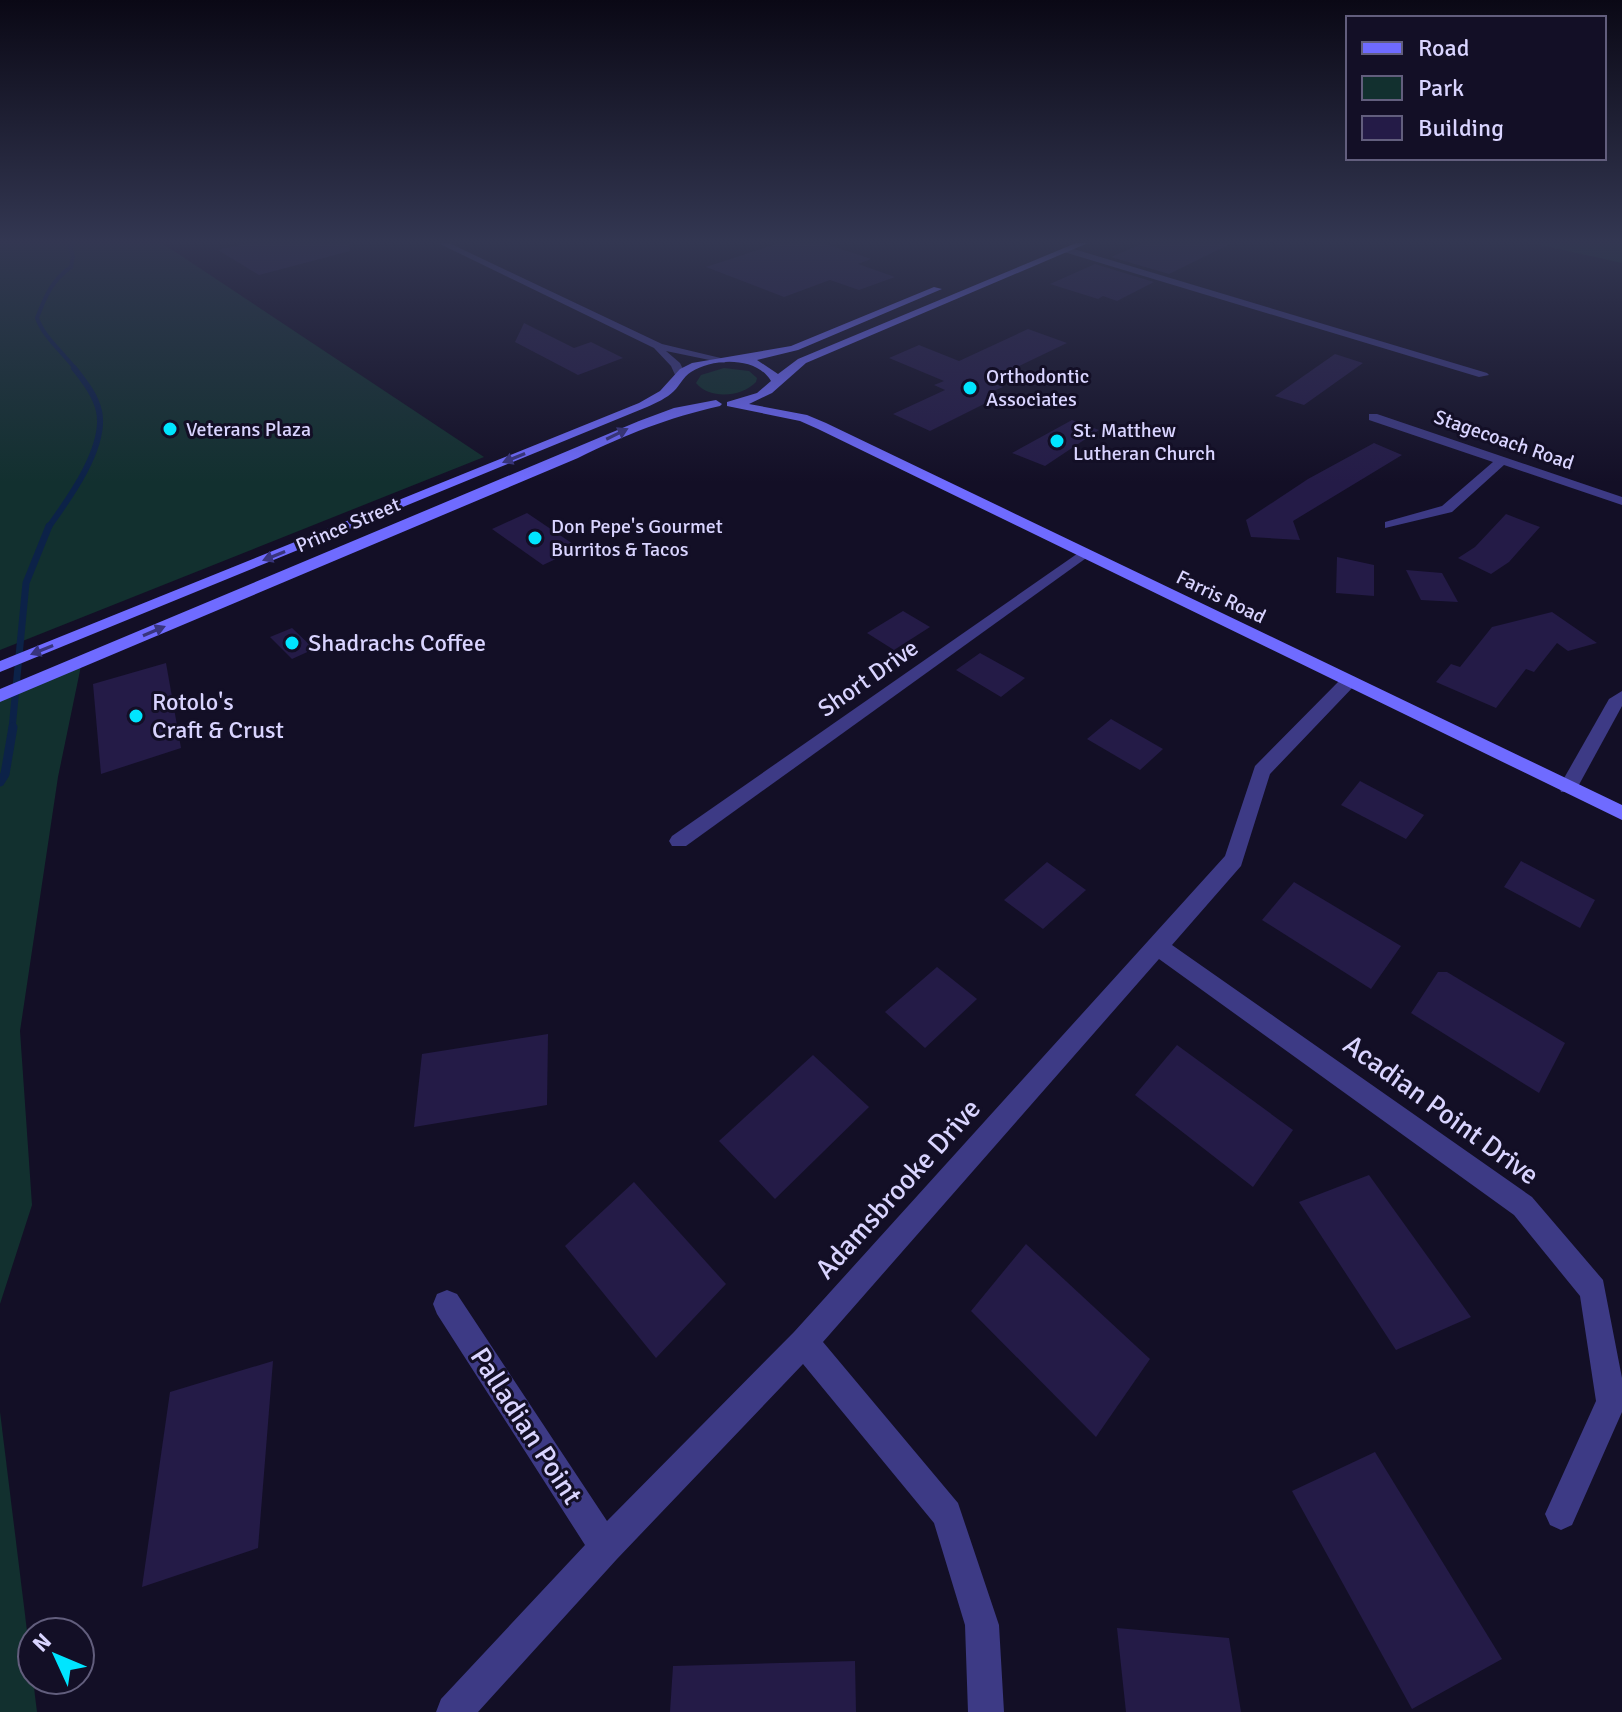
<svg xmlns="http://www.w3.org/2000/svg" width="1622" height="1712" viewBox="0 0 1622 1712" font-family="Signika,sans-serif">
<style>
.green{fill:#12302f}
.lines{fill:none;stroke-linecap:round;stroke-linejoin:round}
.stream-far3{stroke:#0c2248;stroke-width:4}
.stream-far2{stroke:#0c2248;stroke-width:6}
.stream-far1{stroke:#0c2248;stroke-width:7}
.stream{stroke:#0c2248;stroke-width:9}
.building{fill:#241b47}
.street{fill:#3d3a85;fill-rule:evenodd}
.secondary{fill:#6f6bff;fill-rule:evenodd}
.oneway{fill:#38347d}
.poi-dot{fill:#00e5ff;stroke:#130f26;stroke-width:3}
.labels{text-anchor:middle;dominant-baseline:central;stroke-width:6;stroke-linejoin:round;paint-order:stroke}
.far-poi-label{font-size:20px;fill:#d9d4ff;stroke:#130f26;text-anchor:start}
.far-street-label{font-size:20px;fill:#d9d4ff;stroke:#130f26}
.poi-label{font-size:24px;fill:#d9d4ff;stroke:#130f26;text-anchor:start}
.street-label{font-size:24px;fill:#d9d4ff;stroke:#130f26}
.near-street-label{font-size:28px;fill:#d9d4ff;stroke:#130f26}
</style>
<rect width="100%" height="100%" fill="#130f26"/>
<!-- green -->
<g class="green">
<path d="M0,243h162l322,214 -484,193z"/>
<path d="M1532,243h90v20z"/>
<path d="M724,368l25,3 8,7 -1,4c-14,15 -46,18 -60,1l5,-8z"/>
<path d="M82,661l-24,116 -38,254 12,174 -32,99v-608z"/>
<path d="M0,1412l37,300h-37z"/>
</g>
<g class="lines">
<!-- stream-far3 -->
<path class="stream-far3" d="M73,243l-3,5 3,8 -2,11c-19,13 -26,30 -34,51 7,20 26,34 39,52"/>
<!-- stream-far2 -->
<path class="stream-far2" d="M48,528c20,-28 59,-81 51,-117 -4,-17 -15,-30 -25,-43"/>
<!-- stream-far1 -->
<path class="stream-far1" d="M12,729l14,-146 23,-57"/>
<!-- stream -->
<path class="stream" d="M0,782l5,-8 8,-47"/>
</g>
<!-- building -->
<g class="building">
<path d="M247,243h102l1,8 -91,24 -41,-25z"/>
<path d="M779,243h44l48,16 -13,5 37,13 -36,13 -29,-10 -46,17 -78,-30z"/>
<path d="M1144,243h88l-63,31 -58,-17z"/>
<path d="M1095,264l59,18 -37,19 -14,-5 -5,3 -48,-15z"/>
<path d="M524,323l50,25 17,-6 32,16 -45,17 -63,-33z"/>
<path d="M1028,329l39,14 -79,38 15,6 -12,5 9,4 -70,35 -37,-17 52,-24 -11,-5 10,-4 -55,-23 30,-13 40,16z"/>
<path d="M1335,354l28,9 -59,42 -29,-9z"/>
<path d="M1072,420l27,10 -54,36 -33,-13z"/>
<path d="M1374,443l28,12 -109,66 7,19 -49,-3 -5,-17 62,-41z"/>
<path d="M527,513l52,35 -36,17 -51,-36z"/>
<path d="M1506,514l34,13 -31,35 -18,12 -33,-16 17,-11z"/>
<path d="M1337,557l37,8v31l-38,-3z"/>
<path d="M1406,570l36,3 16,29 -37,-2z"/>
<path d="M903,611l27,16 -36,23 -27,-17z"/>
<path d="M1552,612l45,31 -29,8 -11,-8 -23,29 -8,-3 -30,39 -60,-26 15,-18 9,3 32,-40z"/>
<path d="M292,628l22,21 -22,10 -22,-22z"/>
<path d="M980,653l45,25 -24,19 -45,-27z"/>
<path d="M166,663l15,85 -80,26 -8,-90z"/>
<path d="M1111,719l52,30 -23,21 -53,-31z"/>
<path d="M1360,781l64,34 -18,24 -65,-34z"/>
<path d="M1521,861l74,39 -15,28 -76,-41z"/>
<path d="M1047,862l39,28 -43,39 -39,-29z"/>
<path d="M1294,882l107,64 -30,43 -109,-69z"/>
<path d="M937,967l40,32 -52,49 -40,-36z"/>
<path d="M1438,972h9l118,71 -26,50 -128,-80z"/>
<path d="M548,1034l-1,71 -133,22 8,-73z"/>
<path d="M1177,1045l116,85 -40,57 -118,-92z"/>
<path d="M813,1055l56,52 -94,92 -56,-58z"/>
<path d="M1369,1175l102,142 -75,33 -97,-148z"/>
<path d="M634,1182l92,102 -70,74 -91,-112z"/>
<path d="M1026,1244l124,115 -54,78 -125,-126z"/>
<path d="M273,1361l-15,187 -116,39 28,-195z"/>
<path d="M1375,1452l127,207 -90,50 -120,-218z"/>
<path d="M1117,1628l112,10 12,74h-115z"/>
<path d="M855,1661l1,51h-186l3,-46z"/>
</g>
<g class="lines">
<!-- street -->
<g class="street">
<path d="M438,243h11l213,101 67,16 -5,3 -58,-12 14,12 6,12 -10,2 -5,-11 -17,-18z"/>
<path d="M1067,247l420,126 2,2 -10,2 -415,-125z"/>
<path d="M1369,414h8l245,83v8l-118,-40 -52,47 -67,16v-6l57,-16 51,-44 -124,-42z"/>
<path d="M1084,549l5,1v6l-403,290h-14l-3,-5 3,-5z"/>
<path d="M1349,676l6,1 2,4 -2,4 -85,89 -29,92 -69,79 360,252 71,83 19,98v34l-50,113 -11,5 -11,-5 -5,-11 51,-113 -16,-105 -66,-81 -355,-256 -336,383 135,161 41,122 5,87h-36l-3,-87 -31,-102 -131,-159 -186,195 -139,153h-42l5,-13 144,-154 -148,-231 -4,-10 4,-10 10,-4 10,4 150,227 187,-189 431,-476 30,-90 88,-89z"/>
<path d="M1622,691v15l-47,86h-14l-2,-5 50,-88z"/>
</g>
<!-- secondary -->
<g class="secondary">
<path d="M1076,243h12l-282,120 -34,30 -23,11 58,11 19,8 796,382v15l-804,-391 -18,-8 -73,-15v-4l30,-9 14,-12c-15,-25 -58,-23 -80,-9 -8,5 -11,13 -17,19 -7,7 -18,12 -27,16l-647,265v-11l639,-258 21,-12 20,-22 12,-6 99,-17 143,-59 8,2 -144,61 -41,10 21,14 20,-15z"/>
<path d="M716,400l6,4 -2,2c-53,12 -93,28 -142,52l-578,244v-13l639,-268 35,-13z"/>
</g>
</g>
<!-- one-way arrows -->
<defs><path id="oneway-solid" d="M-6-.8H1V-3.2L6.5 0L1 3.2V.8H-6Z" transform="scale(2)"/></defs>
<g class="oneway">
<use href="#oneway-solid" transform="translate(617 434) rotate(-26)"/>
<use href="#oneway-solid" transform="translate(514 458) rotate(158)"/>
<use href="#oneway-solid" transform="translate(274 556) rotate(158)"/>
<use href="#oneway-solid" transform="translate(154 631) rotate(-23)"/>
<use href="#oneway-solid" transform="translate(42 650) rotate(158)"/>
</g>
<!-- sky -->
<linearGradient id="sky" x2="0" y2="1"><stop stop-color="#0a0815"/><stop offset="0.5" stop-color="#333752"/><stop offset="1" stop-color="#333752" stop-opacity="0"/></linearGradient>
<rect width="1622" height="483" fill="url(#sky)"/>
<!-- markers -->
<g class="poi-dot">
<circle cx="970" cy="388" r="8"/>
<circle cx="170" cy="429" r="8"/>
<circle cx="1057" cy="441" r="8"/>
<circle cx="535" cy="538" r="8"/>
<circle cx="292" cy="643" r="8"/>
<circle cx="136" cy="716" r="8"/>
</g>
<g class="labels">
<!-- far-poi labels -->
<g class="far-poi-label">
<text x="986" y="376">Orthodontic<tspan x="986" dy="23">Associates</tspan></text>
<text x="186" y="429">Veterans Plaza</text>
<text x="1073" y="430">St. Matthew<tspan x="1073" dy="23">Lutheran Church</tspan></text>
<text x="551" y="526">Don Pepe's Gourmet<tspan x="551" dy="23">Burritos &amp; Tacos</tspan></text>
</g>
<!-- far-street labels -->
<g class="far-street-label">
<text transform="translate(1504 440) rotate(19)">Stagecoach Road</text>
<text transform="translate(348 525) rotate(-23)">Prince Street</text>
<text transform="translate(1221 597) rotate(26)">Farris Road</text>
</g>
<!-- poi labels -->
<g class="poi-label">
<text x="308" y="643">Shadrachs Coffee</text>
<text x="152" y="702">Rotolo's<tspan x="152" dy="28">Craft &amp; Crust</tspan></text>
</g>
<!-- street labels -->
<g class="street-label">
<text transform="translate(868 678) rotate(-35)">Short Drive</text>
</g>
<!-- near-street labels -->
<g class="near-street-label">
<text transform="translate(1441 1110) rotate(36)">Acadian Point Drive</text>
<text transform="translate(898 1189) rotate(-48)">Adamsbrooke Drive</text>
<text transform="translate(526 1426) rotate(57)">Palladian Point</text>
</g>
</g>
<!-- legend -->
<rect x="1346" y="16" width="260" height="144" fill="#130f26" stroke="#625e7d" stroke-width="2"/>
<rect x="1362" y="42" width="40" height="12" fill="#6f6bff" stroke="#625e7d" stroke-width="2"/>
<text x="1418" y="56" font-size="24" fill="#d9d4ff">Road</text>
<rect x="1362" y="76" width="40" height="24" fill="#12302f" stroke="#625e7d" stroke-width="2"/>
<text x="1418" y="96" font-size="24" fill="#d9d4ff">Park</text>
<rect x="1362" y="116" width="40" height="24" fill="#241b47" stroke="#625e7d" stroke-width="2"/>
<text x="1418" y="136" font-size="24" fill="#d9d4ff">Building</text>
<!-- north arrow -->
<g transform="translate(56 1656) rotate(314)"><circle r="38" fill="#130f26" stroke="#625e7d" stroke-width="2"/>
<path d="M0-6L14 30L0 20L-14 30Z" fill="#00e5ff"/>
<text y="-12" font-size="22" font-weight="bold" text-anchor="middle" fill="#d9d4ff">N</text>
</g>
</svg>
